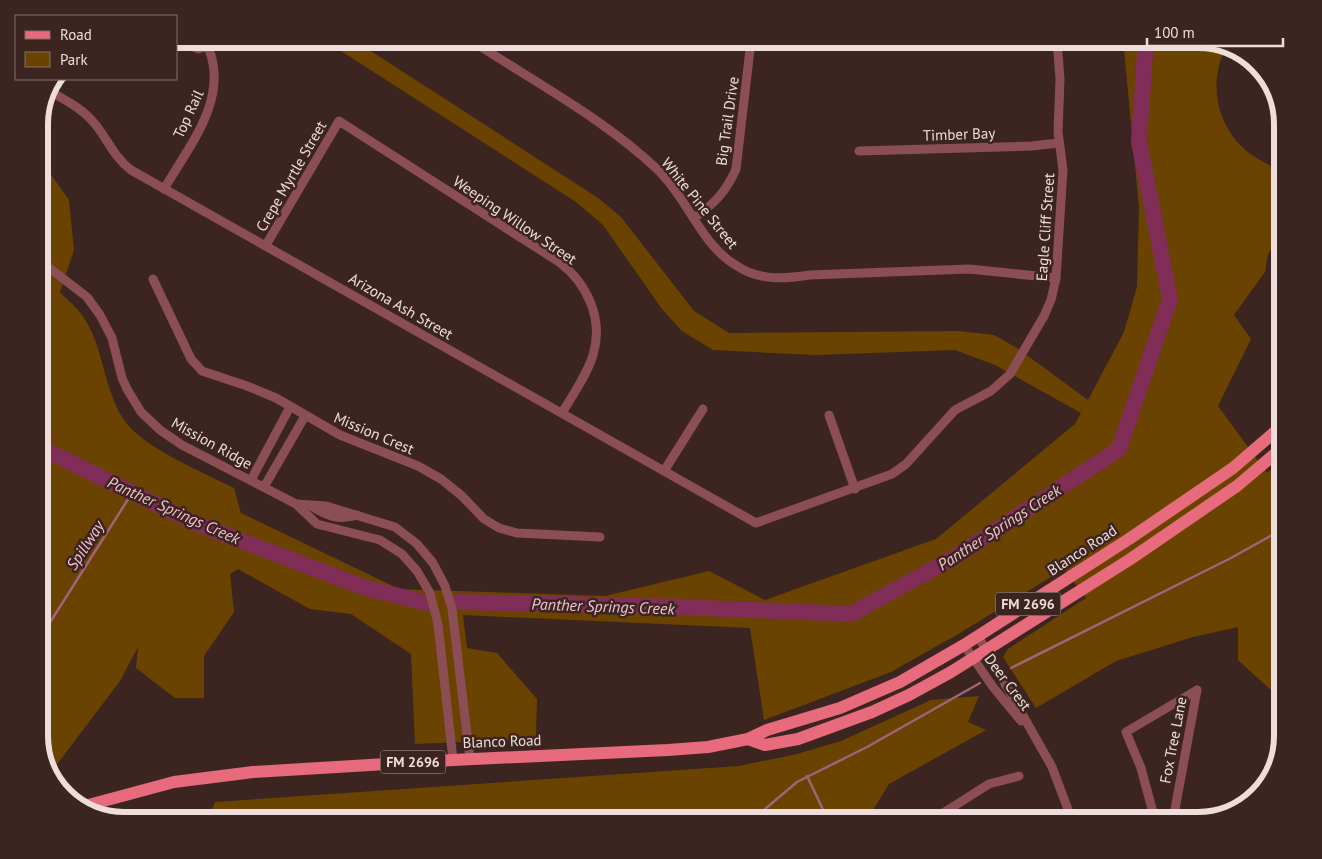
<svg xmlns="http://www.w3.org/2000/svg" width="1322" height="859" viewBox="0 0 1322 859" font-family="'PT Sans',sans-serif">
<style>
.green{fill:#6a4300}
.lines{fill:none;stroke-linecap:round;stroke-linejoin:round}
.stream{stroke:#a1627e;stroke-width:2.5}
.river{stroke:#802d57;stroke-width:16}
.minor{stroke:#8b4e55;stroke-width:9}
.primary{stroke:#e76a7d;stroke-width:12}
.labels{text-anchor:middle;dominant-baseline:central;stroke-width:5;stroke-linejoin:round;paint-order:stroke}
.shield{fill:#3c2520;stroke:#b9a6a2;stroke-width:1}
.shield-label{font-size:14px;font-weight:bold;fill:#eeddda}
.street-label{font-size:15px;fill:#eeddda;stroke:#3c2520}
.water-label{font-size:16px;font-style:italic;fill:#f2c1d4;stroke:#3c2520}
.rim{fill:none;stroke:#eeddda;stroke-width:6}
</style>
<rect width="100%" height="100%" fill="#3c2520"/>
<!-- green -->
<g class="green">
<path d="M1123,39h75l28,8c-17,33 -11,75 17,101 11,10 27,17 40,25v59l-15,22 -3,18 -31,43 17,24 -33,67 49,67 16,-12v274l-8,26 -2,-69 -35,-32v-33l-45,10 -77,24 -80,47 -33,-51 5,-8 78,-51 -22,-29 -104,64 -69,39 -127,48 -14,-92 -287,-13 4,33 30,5 40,46 -1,40 -121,5 -4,-90 -60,-40 -41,-5 -72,-40 -8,5 4,38 -30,44v42h-29l-39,-30 2,-21 -18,34 -71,94 -10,-35v-582l30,42 5,50 -14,42c8,9 20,18 26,29 18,30 18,69 38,99 18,27 80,53 110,68l7,25 158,76 206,7 104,-25 56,29 171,-61 139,-115 6,-11 -86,-48 -40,-15 -140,5 -102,-5 -31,-19 -20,-22 -59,-84 -27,-23 -246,-158h30l238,154 23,19 73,94 35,22 230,-2 35,4 23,13 71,52 36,-68 13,-45 2,-80z"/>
<path d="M979,696l-11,26 18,8 -97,54 -22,36h-659l7,-18 524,-36 58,-12 44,-13 90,-41z"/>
</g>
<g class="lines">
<!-- stream -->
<g class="stream">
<path d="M39,304l2,-25"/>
<path d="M39,635l10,-11 83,-131"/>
<path d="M1011,668l220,-110 52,-29"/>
<path d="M807,776l21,44"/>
<path d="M752,820l45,-38 70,-35 113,-64"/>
</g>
<!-- river -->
<g class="river">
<path d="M39,447l156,76 168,64 63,16"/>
<path d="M459,602l223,5 169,7 104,-57 164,-108 51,-150 -31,-157 7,-103"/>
</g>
<!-- minor -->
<g class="minor">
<path d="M475,43c60,39 132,78 183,127 30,29 43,75 79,96 23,15 47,13 73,9l159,-6 87,9"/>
<path d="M189,45l9,4 20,-5"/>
<path d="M51,92c16,9 32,17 44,32 13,16 19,33 36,46l625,353 136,-49 14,-10 49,-54 36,-19 19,-17 34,-58 7,-16 5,-22 7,-108 -5,-38 2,-53 -3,-39"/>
<path d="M859,151l172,-5 28,-3"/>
<path d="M164,189c25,-43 66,-91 44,-142"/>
<path d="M694,218c20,-14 32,-26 42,-49l15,-128"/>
<path d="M266,245l73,-124 220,141c28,21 45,57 34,93 -6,20 -20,39 -31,58"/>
<path d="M39,260l48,37 13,18 12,23 10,40 5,11 14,23 19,18 22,15 114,59 21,20 63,16 22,14 15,17 13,22 8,31 15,136"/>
<path d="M153,279l38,80 11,12 45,15 29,12 64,37 78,31 23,13 21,17 22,23 15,9 18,5 83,4"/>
<path d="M829,415l26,74"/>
<path d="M664,471l39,-62"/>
<path d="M251,480l39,-73"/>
<path d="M264,487l41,-71"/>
<path d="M296,504l30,2 69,21 22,17 16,19 12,23 7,23 18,150"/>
<path d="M311,506c16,10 28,15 46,9"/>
<path d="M978,636l74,131 20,53"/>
<path d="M964,645l29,42 28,34"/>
<path d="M932,820l57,-36 30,-8"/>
<path d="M1155,820l-14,-52 -15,-36 71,-42"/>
<path d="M1173,820l24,-130"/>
</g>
<!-- primary -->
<g class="primary">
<path d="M748,739l17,6 33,-6 74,-27 37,-17 42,-23 178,-112 108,-74 46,-39"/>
<path d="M81,807l93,-25 79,-10 200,-12 215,-10 40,-3 40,-8 19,-9 73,-22 60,-26 64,-37 165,-106 104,-71 50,-43"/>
</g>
</g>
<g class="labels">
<!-- shield labels -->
<g class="shield">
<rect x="995.5" y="592.5" width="65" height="23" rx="4"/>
<rect x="380.5" y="750.5" width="65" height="23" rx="4"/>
</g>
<g class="shield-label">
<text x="1028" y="604">FM 2696</text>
<text x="413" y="762">FM 2696</text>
</g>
<!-- street labels -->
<g class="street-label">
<text transform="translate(188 114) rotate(-65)">Top Rail</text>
<text transform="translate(727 121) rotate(-82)">Big Trail Drive</text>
<text transform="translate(959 134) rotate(-2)">Timber Bay</text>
<text transform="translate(291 176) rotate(-60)">Crepe Myrtle Street</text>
<text transform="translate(700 203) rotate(51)">White Pine Street</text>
<text transform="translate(515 220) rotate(34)">Weeping Willow Street</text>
<text transform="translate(1045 227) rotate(-86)">Eagle Cliff Street</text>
<text transform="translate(401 306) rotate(30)">Arizona Ash Street</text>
<text transform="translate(374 433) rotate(23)">Mission Crest</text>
<text transform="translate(212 443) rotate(29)">Mission Ridge</text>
<text transform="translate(1082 550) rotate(-33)">Blanco Road</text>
<text transform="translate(1008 682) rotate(53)">Deer Crest</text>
<text transform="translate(1173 740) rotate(-79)">Fox Tree Lane</text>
<text transform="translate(502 741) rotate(-2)">Blanco Road</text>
</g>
<!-- water labels -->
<g class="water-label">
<text transform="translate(174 510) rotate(24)">Panther Springs Creek</text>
<text transform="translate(999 527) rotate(-33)">Panther Springs Creek</text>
<text transform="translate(85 545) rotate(-57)">Spillway</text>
<text transform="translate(603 606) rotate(2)">Panther Springs Creek</text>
</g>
</g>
<!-- crop -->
<path d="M0 0H1322V859H0ZM124 48H1198A76 76 0 0 1 1274 124V736A76 76 0 0 1 1198 812H124A76 76 0 0 1 48 736V124A76 76 0 0 1 124 48Z" fill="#3c2520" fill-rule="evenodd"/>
<path class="rim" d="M124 48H1198A76 76 0 0 1 1274 124V736A76 76 0 0 1 1198 812H124A76 76 0 0 1 48 736V124A76 76 0 0 1 124 48Z"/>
<!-- legend -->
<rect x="15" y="15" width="162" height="65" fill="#3c2520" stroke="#836f6a"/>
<rect x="25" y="31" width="25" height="8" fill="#e76a7d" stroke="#836f6a"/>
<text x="60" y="40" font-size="15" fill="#eeddda">Road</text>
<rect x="25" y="52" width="25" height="15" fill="#6a4300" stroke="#836f6a"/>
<text x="60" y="65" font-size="15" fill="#eeddda">Park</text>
<!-- scale -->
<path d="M1147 38v8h136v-8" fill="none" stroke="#eeddda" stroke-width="2.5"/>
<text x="1154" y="38" font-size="15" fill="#eeddda" stroke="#3c2520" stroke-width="4" paint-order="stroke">100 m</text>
</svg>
